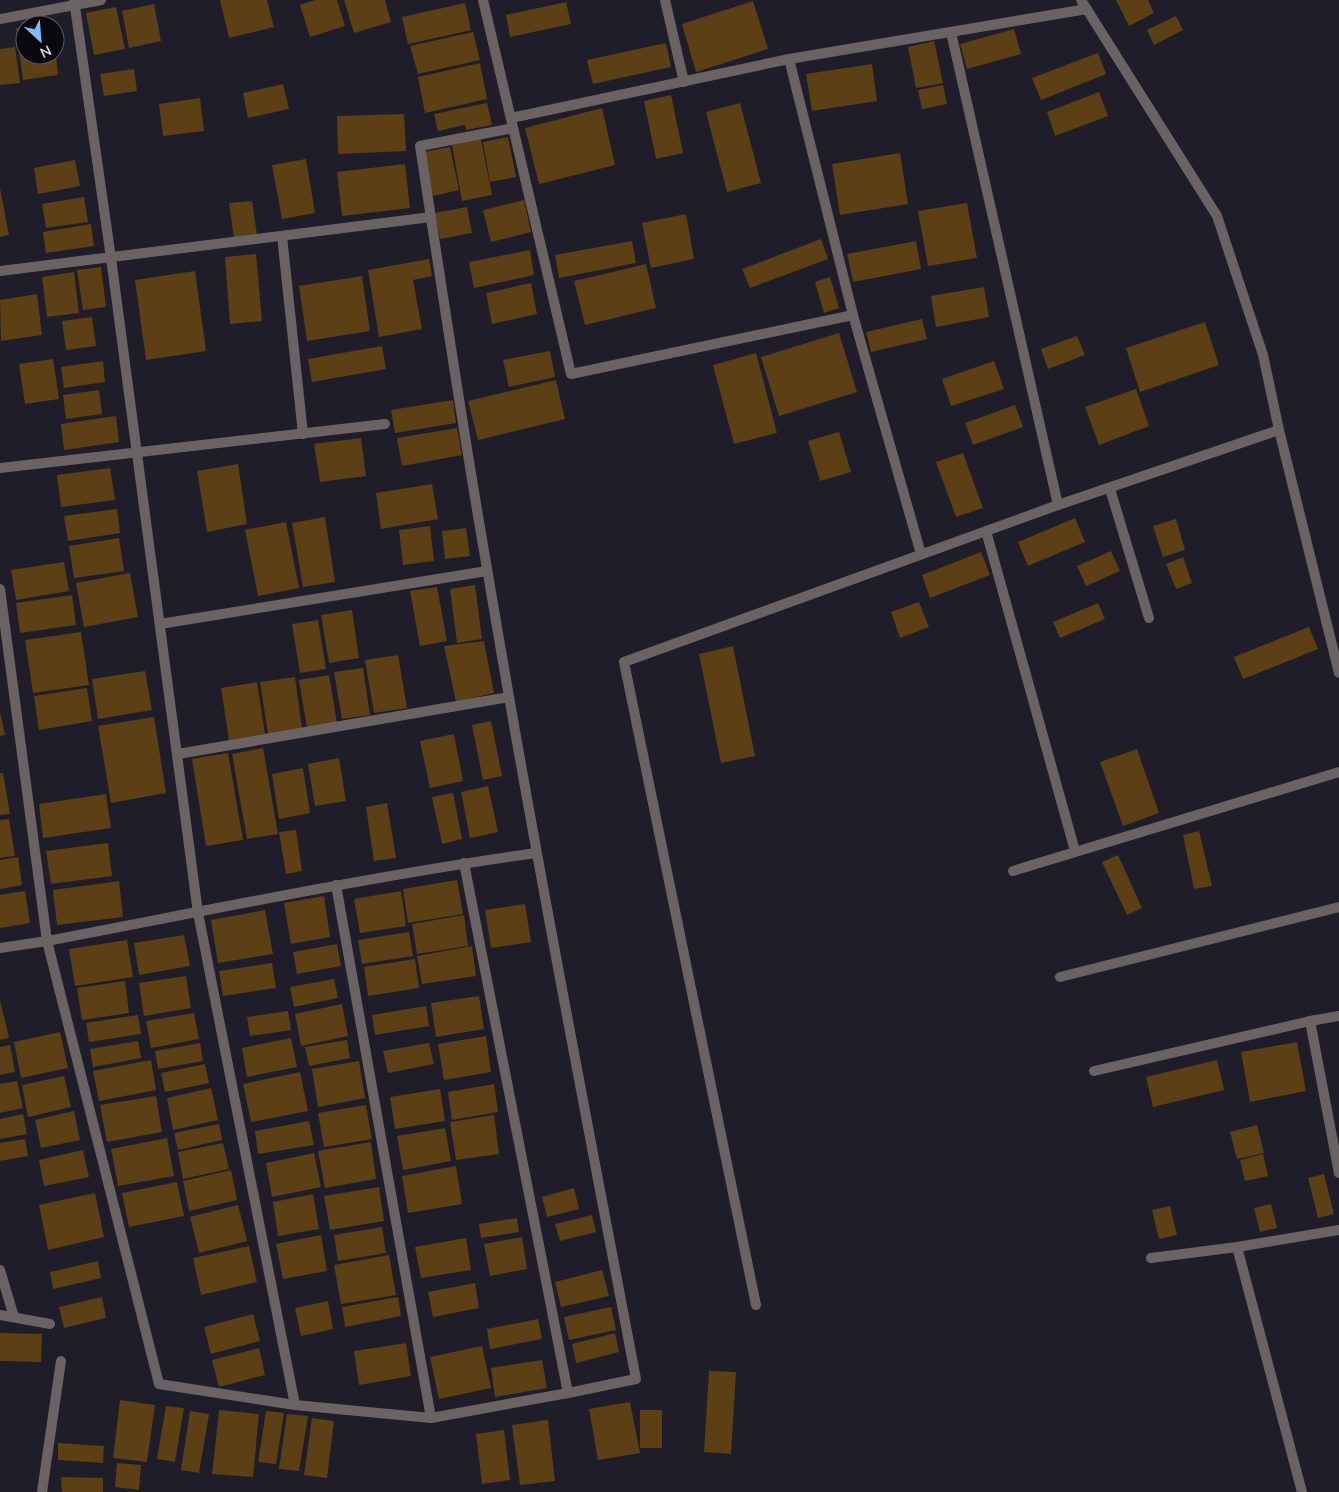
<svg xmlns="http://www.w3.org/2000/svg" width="1339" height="1492" viewBox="0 0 1339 1492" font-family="'Nunito Sans',sans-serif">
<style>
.building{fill:#5c3f15}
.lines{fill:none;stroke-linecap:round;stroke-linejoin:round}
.street{stroke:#6b6264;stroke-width:10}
</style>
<rect width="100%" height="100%" fill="#1f1d2a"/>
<!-- building -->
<g class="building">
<path d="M220,0h47l7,27 -45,11z"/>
<path d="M315,0h22l8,26 -35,11 -10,-32z"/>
<path d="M344,0h41l6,22 -37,11z"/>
<path d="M1116,0h32l6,13 -25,13z"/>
<path d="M753,1l15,48 -72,23 -14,-48z"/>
<path d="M566,2l5,22 -61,13 -4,-22z"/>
<path d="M465,3l6,27 -63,14 -6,-27z"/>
<path d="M154,4l7,37 -32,7 -7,-37z"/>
<path d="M116,7l9,42 -31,6 -8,-42z"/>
<path d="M1176,16l7,14 -29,15 -7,-15z"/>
<path d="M25,27v28h31l2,20 -35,5 -7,-52z"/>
<path d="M1014,29l7,25 -54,15 -7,-25z"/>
<path d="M473,32l7,28 -62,14 -8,-28z"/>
<path d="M934,41l9,42 -27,5 -8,-41z"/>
<path d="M666,43l5,24 -78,17 -6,-24z"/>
<path d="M15,47l5,36 -20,2v-36z"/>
<path d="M1098,53l8,21 -65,26 -9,-22z"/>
<path d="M480,63l7,36 -62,14 -7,-36z"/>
<path d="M872,64l5,37 -65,10 -6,-37z"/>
<path d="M134,69l3,22 -33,5 -4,-22z"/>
<path d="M283,84l6,25 -41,9 -5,-25z"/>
<path d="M943,85l4,19 -25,5 -4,-19z"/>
<path d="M1099,92l9,24 -53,20 -8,-24z"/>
<path d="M671,95l12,58 -27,6 -12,-58z"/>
<path d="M200,98l4,33 -41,5 -4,-32z"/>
<path d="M487,103l5,22 -26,5 -1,-5 -27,6 -4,-17z"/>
<path d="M740,103l21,80 -34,9 -21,-80z"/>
<path d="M602,108l13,57 -76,19 -14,-56z"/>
<path d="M404,114l2,37 -68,3 -1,-38z"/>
<path d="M508,137l8,40 -26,5 -7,-40z"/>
<path d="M481,139l11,56 -30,6 -10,-56z"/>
<path d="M450,147l9,43 -26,6 -9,-44z"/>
<path d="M900,153l8,51 -68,11 -8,-51z"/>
<path d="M306,159l9,54 -33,6 -10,-54z"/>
<path d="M75,160l5,26 -42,8 -4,-26z"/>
<path d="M405,164l5,44 -68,8 -5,-44z"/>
<path d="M0,188l9,47 -9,2z"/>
<path d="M84,197l4,25 -42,6 -4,-24z"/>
<path d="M524,200l7,32 -40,10 -8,-32z"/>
<path d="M252,201l5,34 -23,3 -5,-35z"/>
<path d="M967,203l10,55 -49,8 -10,-55z"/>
<path d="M467,207l5,26 -32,6 -5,-26z"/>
<path d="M686,214l8,45 -43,9 -9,-45z"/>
<path d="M91,224l3,22 -48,7 -3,-21z"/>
<path d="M821,239l7,20 -78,29 -8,-19z"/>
<path d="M632,241l4,22 -77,15 -4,-23z"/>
<path d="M916,241l5,28 -68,13 -6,-28z"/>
<path d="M530,250l4,25 -60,13 -5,-26z"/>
<path d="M256,254l6,67 -32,3 -5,-67z"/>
<path d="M429,259l3,17 -19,4 9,49 -43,8 -11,-67z"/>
<path d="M646,264l10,44 -71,17 -11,-44z"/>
<path d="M101,267l5,40 -23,3 -6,-40z"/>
<path d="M195,271l11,80 -60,9 -11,-80z"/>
<path d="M74,272l5,41 -32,4 -5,-40z"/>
<path d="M362,276l8,55 -63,10 -8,-55z"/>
<path d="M830,277l9,31 -15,5 -9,-31z"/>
<path d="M531,283l6,31 -45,10 -6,-31z"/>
<path d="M984,287l5,30 -53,10 -5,-31z"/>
<path d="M37,294l5,41 -41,6 -1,-41z"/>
<path d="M92,317l4,29 -30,4 -4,-29z"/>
<path d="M922,319l5,20 -56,13 -5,-20z"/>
<path d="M1205,322l14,43 -79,27 -14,-44z"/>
<path d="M839,333l18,59 -78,24 -18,-59z"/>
<path d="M1077,336l8,19 -37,14 -7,-20z"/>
<path d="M382,346l4,23 -74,13 -4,-23z"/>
<path d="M550,351l5,26 -46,10 -6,-27z"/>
<path d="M756,353l21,80 -43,11 -21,-79z"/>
<path d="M53,359l6,40 -34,5 -6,-40z"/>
<path d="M103,361l2,21 -41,6 -3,-21z"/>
<path d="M994,361l10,28 -53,17 -9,-27z"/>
<path d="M556,380l9,39 -87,21 -10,-39z"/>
<path d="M1136,389l13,37 -50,19 -14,-38z"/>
<path d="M99,390l3,24 -36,5 -3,-24z"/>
<path d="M453,400l3,23 -61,10 -4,-23z"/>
<path d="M1015,405l8,22 -50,18 -8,-22z"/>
<path d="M116,416l3,26 -55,8 -3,-26z"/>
<path d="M457,428l5,27 -60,11 -5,-28z"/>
<path d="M839,432l12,40 -31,9 -12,-40z"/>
<path d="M361,438l5,38 -46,6 -6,-38z"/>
<path d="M963,453l20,55 -27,9 -20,-55z"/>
<path d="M238,464l9,60 -40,8 -10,-61z"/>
<path d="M110,468l5,32 -54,7 -4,-32z"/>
<path d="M432,484l6,35 -57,10 -5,-36z"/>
<path d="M117,509l3,24 -52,8 -4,-25z"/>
<path d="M325,517l10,65 -32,5 -11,-64z"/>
<path d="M1075,518l10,24 -57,24 -10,-24z"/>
<path d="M1176,519l9,31 -22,7 -10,-31z"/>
<path d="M286,522l13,66 -41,8 -13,-66z"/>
<path d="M430,526l4,35 -31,4 -4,-35z"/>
<path d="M466,528l4,28 -25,3 -3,-28z"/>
<path d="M119,538l5,33 -50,7 -5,-32z"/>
<path d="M1111,551l9,20 -34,15 -9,-20z"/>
<path d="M981,552l9,23 -60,23 -8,-23z"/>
<path d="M1183,557l9,26 -16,6 -10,-25z"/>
<path d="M64,562l5,29 -53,9 -5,-30z"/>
<path d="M130,573l8,44 -54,10 -8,-44z"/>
<path d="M475,585l7,54 -25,4 -7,-54z"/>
<path d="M437,587l10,54 -27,5 -10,-55z"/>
<path d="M72,595l4,30 -56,8 -4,-30z"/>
<path d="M919,602l10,25 -29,11 -9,-26z"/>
<path d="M1098,603l7,16 -45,19 -7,-16z"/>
<path d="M352,610l7,48 -30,5 -8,-48z"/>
<path d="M318,620l8,49 -26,4 -8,-49z"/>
<path d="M1309,627l9,22 -75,30 -9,-22z"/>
<path d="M81,632l8,53 -56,8 -8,-53z"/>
<path d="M484,641l10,52 -38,9 -12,-56z"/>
<path d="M733,646l22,110 -34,7 -22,-109z"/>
<path d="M398,655l9,53 -33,5 -9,-53z"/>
<path d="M363,668l7,47 -28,4 -8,-47z"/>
<path d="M145,671l7,39 -54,9 -6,-40z"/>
<path d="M329,675l8,48 -30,5 -8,-48z"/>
<path d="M295,677l7,52 -34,5 -8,-52z"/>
<path d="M257,682l8,52 -36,6 -8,-52z"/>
<path d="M87,688l5,33 -53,9 -5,-34z"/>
<path d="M0,712l5,23 -5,1z"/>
<path d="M154,717l12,76 -55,10 -13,-77z"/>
<path d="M491,721l11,55 -19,4 -11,-55z"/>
<path d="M454,734l9,47 -33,7 -10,-47z"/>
<path d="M263,748l15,86 -31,5 -15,-85z"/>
<path d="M1137,749l22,64 -36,13 -23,-64z"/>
<path d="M228,753l15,87 -37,6 -14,-87z"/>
<path d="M339,758l7,43 -31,5 -7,-42z"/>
<path d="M303,768l7,45 -31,6 -7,-45z"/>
<path d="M0,773h3l7,41 -10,1z"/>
<path d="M488,786l10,46 -28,6 -9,-46z"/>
<path d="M453,793l9,46 -20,5 -10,-47z"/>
<path d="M106,794l5,34 -68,10 -4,-34z"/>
<path d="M387,803l9,55 -22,3 -8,-54z"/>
<path d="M9,819l6,37 -15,2v-38z"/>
<path d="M296,830l6,41 -16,3 -7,-42z"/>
<path d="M1199,831l13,55 -18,3 -11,-54z"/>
<path d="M108,843l4,33 -61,8 -5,-33z"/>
<path d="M1118,855l24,53 -15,7 -25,-53z"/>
<path d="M18,857l4,28 -22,4v-29z"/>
<path d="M457,880l6,34 -55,9 -5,-34z"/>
<path d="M119,881l4,36 -66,8 -4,-35z"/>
<path d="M25,891l5,32 -30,5v-33z"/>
<path d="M401,891l5,35 -46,7 -6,-34z"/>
<path d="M324,896l6,41 -39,7 -7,-41z"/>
<path d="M525,904l6,38 -40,6 -6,-38z"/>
<path d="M265,910l8,44 -55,9 -7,-43z"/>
<path d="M464,915l4,31 -51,8 -5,-30z"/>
<path d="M409,932l4,24 -51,8 -4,-24z"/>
<path d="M184,935l6,31 -51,9 -5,-32z"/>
<path d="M127,940l6,37 -58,9 -6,-37z"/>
<path d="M337,944l4,22 -44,8 -4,-22z"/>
<path d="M472,946l4,30 -54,8 -5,-28z"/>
<path d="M415,959l4,29 -51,8 -4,-29z"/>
<path d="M272,963l4,25 -53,8 -4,-25z"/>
<path d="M186,976l5,32 -47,8 -5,-33z"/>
<path d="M334,979l4,19 -44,9 -4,-20z"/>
<path d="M125,981l4,32 -47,7 -5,-32z"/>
<path d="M479,996l5,33 -48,8 -5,-34z"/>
<path d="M0,1000l9,38 -9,2z"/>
<path d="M342,1004l6,32 -47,10 -6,-32z"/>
<path d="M426,1006l3,20 -54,9 -3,-20z"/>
<path d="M288,1011l3,19 -41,6 -3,-19z"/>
<path d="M194,1013l5,26 -48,9 -5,-27z"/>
<path d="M138,1015l3,19 -52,8 -3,-19z"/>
<path d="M60,1032l8,36 -47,10 -7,-36z"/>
<path d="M486,1036l5,36 -47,8 -6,-36z"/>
<path d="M291,1038l6,29 -50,10 -5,-29z"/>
<path d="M347,1040l3,18 -41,8 -4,-19z"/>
<path d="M138,1041l3,17 -48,9 -3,-18z"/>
<path d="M1297,1042l9,49 -56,11 -9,-50z"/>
<path d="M200,1043l3,18 -45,8 -3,-18z"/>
<path d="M429,1043l5,21 -46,9 -5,-22z"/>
<path d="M10,1045l5,27 -15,3v-28z"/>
<path d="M151,1060l5,30 -57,11 -6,-30z"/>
<path d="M1217,1060l7,30 -71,17 -7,-30z"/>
<path d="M359,1061l6,37 -47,9 -6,-38z"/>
<path d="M205,1064l4,19 -44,9 -4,-19z"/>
<path d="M300,1072l8,39 -57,11 -8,-38z"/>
<path d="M64,1076l7,31 -43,10 -6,-32z"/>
<path d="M17,1081l6,27 -23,5v-29z"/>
<path d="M494,1084l4,28 -46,8 -4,-28z"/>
<path d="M211,1088l7,32 -45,10 -6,-32z"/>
<path d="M440,1089l5,32 -50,8 -5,-32z"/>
<path d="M156,1096l6,36 -55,10 -7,-37z"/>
<path d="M366,1105l6,34 -48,8 -6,-34z"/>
<path d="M74,1111l6,29 -39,8 -6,-28z"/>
<path d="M23,1114l4,20 -27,5v-20z"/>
<path d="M494,1115l5,39 -43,6 -6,-38z"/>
<path d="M309,1121l5,24 -56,9 -3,-23z"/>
<path d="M219,1124l3,16 -44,10 -4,-17z"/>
<path d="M1257,1125l7,28 -27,6 -7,-27z"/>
<path d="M445,1128l6,33 -48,9 -6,-34z"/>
<path d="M167,1138l7,38 -56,10 -7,-37z"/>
<path d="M25,1139l3,17 -28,5v-18z"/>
<path d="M371,1142l5,37 -51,9 -7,-37z"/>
<path d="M223,1143l6,26 -46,10 -5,-27z"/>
<path d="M83,1150l6,27 -45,9 -5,-26z"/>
<path d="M314,1153l7,34 -49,10 -6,-34z"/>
<path d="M1263,1154l5,22 -23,5 -5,-21z"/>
<path d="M456,1166l6,38 -54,9 -6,-37z"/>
<path d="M231,1170l6,30 -48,11 -6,-30z"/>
<path d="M1324,1174l10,40 -16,4 -10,-40z"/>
<path d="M177,1182l7,34 -55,11 -7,-34z"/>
<path d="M379,1187l5,34 -54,9 -6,-34z"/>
<path d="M574,1188l5,21 -32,8 -5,-20z"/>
<path d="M95,1193l9,44 -56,13 -9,-45z"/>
<path d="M313,1194l6,35 -41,7 -5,-34z"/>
<path d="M1271,1204l6,24 -17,4 -6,-24z"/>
<path d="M238,1205l9,36 -48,12 -9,-36z"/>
<path d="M1170,1206l7,29 -18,4 -7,-29z"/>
<path d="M592,1215l4,17 -36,9 -5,-17z"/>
<path d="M517,1218l2,14 -38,6 -2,-14z"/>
<path d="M382,1227l4,26 -48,8 -4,-26z"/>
<path d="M321,1235l6,36 -44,8 -7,-35z"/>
<path d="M522,1237l5,32 -37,7 -6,-32z"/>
<path d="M466,1238l5,32 -50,8 -6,-31z"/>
<path d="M249,1246l8,36 -56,13 -8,-37z"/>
<path d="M389,1255l7,40 -55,9 -7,-39z"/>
<path d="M98,1261l3,17 -48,11 -3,-17z"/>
<path d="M602,1270l7,26 -48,11 -6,-25z"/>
<path d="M475,1283l4,25 -46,9 -5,-25z"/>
<path d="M102,1297l4,21 -42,10 -5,-21z"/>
<path d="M398,1297l3,19 -56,11 -3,-20z"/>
<path d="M328,1301l5,28 -32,7 -6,-28z"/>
<path d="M611,1307l5,23 -47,10 -5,-23z"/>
<path d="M253,1314l7,27 -49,13 -7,-27z"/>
<path d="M538,1319l4,20 -52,10 -3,-20z"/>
<path d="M0,1333l42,1 -1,28 -41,-1z"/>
<path d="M615,1333l4,19 -43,11 -4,-19z"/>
<path d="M406,1343l5,33 -52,9 -5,-34z"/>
<path d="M482,1346l9,42 -52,11 -9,-42z"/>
<path d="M259,1348l6,27 -46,12 -7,-27z"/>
<path d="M542,1360l5,28 -52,9 -4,-29z"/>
<path d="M709,1371l27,1 -5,82 -27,-2z"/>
<path d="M120,1400l35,5 -8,57 -34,-4z"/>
<path d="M630,1402l10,51 -42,7 -9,-51z"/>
<path d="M166,1406l18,2 -9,54 -18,-3z"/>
<path d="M219,1410l40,4 -6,63 -41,-3z"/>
<rect x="640" y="1410" width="22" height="38"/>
<path d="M190,1411l19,3 -10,59 -18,-3z"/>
<path d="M266,1411l18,2 -8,51 -18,-2z"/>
<path d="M287,1414l21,2 -9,55 -20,-2z"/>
<path d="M312,1418l22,3 -7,57 -23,-3z"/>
<path d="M548,1420l7,61 -35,4 -8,-60z"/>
<path d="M504,1430l6,50 -28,4 -6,-50z"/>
<path d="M58,1443l46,3 -1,17 -45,-3z"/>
<path d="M117,1463l24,2 -2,25 -24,-3z"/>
<path d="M61,1477l42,1v14h-41z"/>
</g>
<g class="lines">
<!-- street -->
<g class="street">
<path d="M74,0l37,258 87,655 97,492"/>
<path d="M483,0l88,374 282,-59"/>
<path d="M665,0l19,82"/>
<path d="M1081,0l136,216 46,139 16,75 60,243"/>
<path d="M0,19l101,-19"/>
<path d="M951,32l107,473"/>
<path d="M511,118l278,-59"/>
<path d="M282,236l21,198"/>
<path d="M0,271l431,-54"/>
<path d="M0,468l385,-44"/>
<path d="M1110,489l39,129"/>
<path d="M986,531l89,320"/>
<path d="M921,554l-68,-239 -64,-256 298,-50"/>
<path d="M0,589l47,352 112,443 136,21 136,13 137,-25 68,-14c-51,-268 -103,-536 -148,-805 -25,-142 -46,-285 -68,-428l93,-18"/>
<path d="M160,624l327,-53"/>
<path d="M178,754l331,-57"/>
<path d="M464,863l104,530"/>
<path d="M1013,871l326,-99"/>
<path d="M336,885l95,533"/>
<path d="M0,948l47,-7c163,-31 325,-65 489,-88"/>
<path d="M1060,977l279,-70"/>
<path d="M1310,1021l29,152"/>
<path d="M1094,1071l216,-50 29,-5"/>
<path d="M1237,1247l65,245"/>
<path d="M1151,1258l86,-11 102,-17"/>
<path d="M0,1270l14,47"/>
<path d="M756,1305l-132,-643 434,-157 221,-75"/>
<path d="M0,1315l50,9"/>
<path d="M42,1492l19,-131"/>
</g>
</g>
<!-- north arrow -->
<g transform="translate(40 40) rotate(154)"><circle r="24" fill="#09080e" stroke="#5b5a62"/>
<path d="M0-4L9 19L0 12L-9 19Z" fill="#7fbdf9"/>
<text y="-8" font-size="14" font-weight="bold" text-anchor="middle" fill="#d7d6df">N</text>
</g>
</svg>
